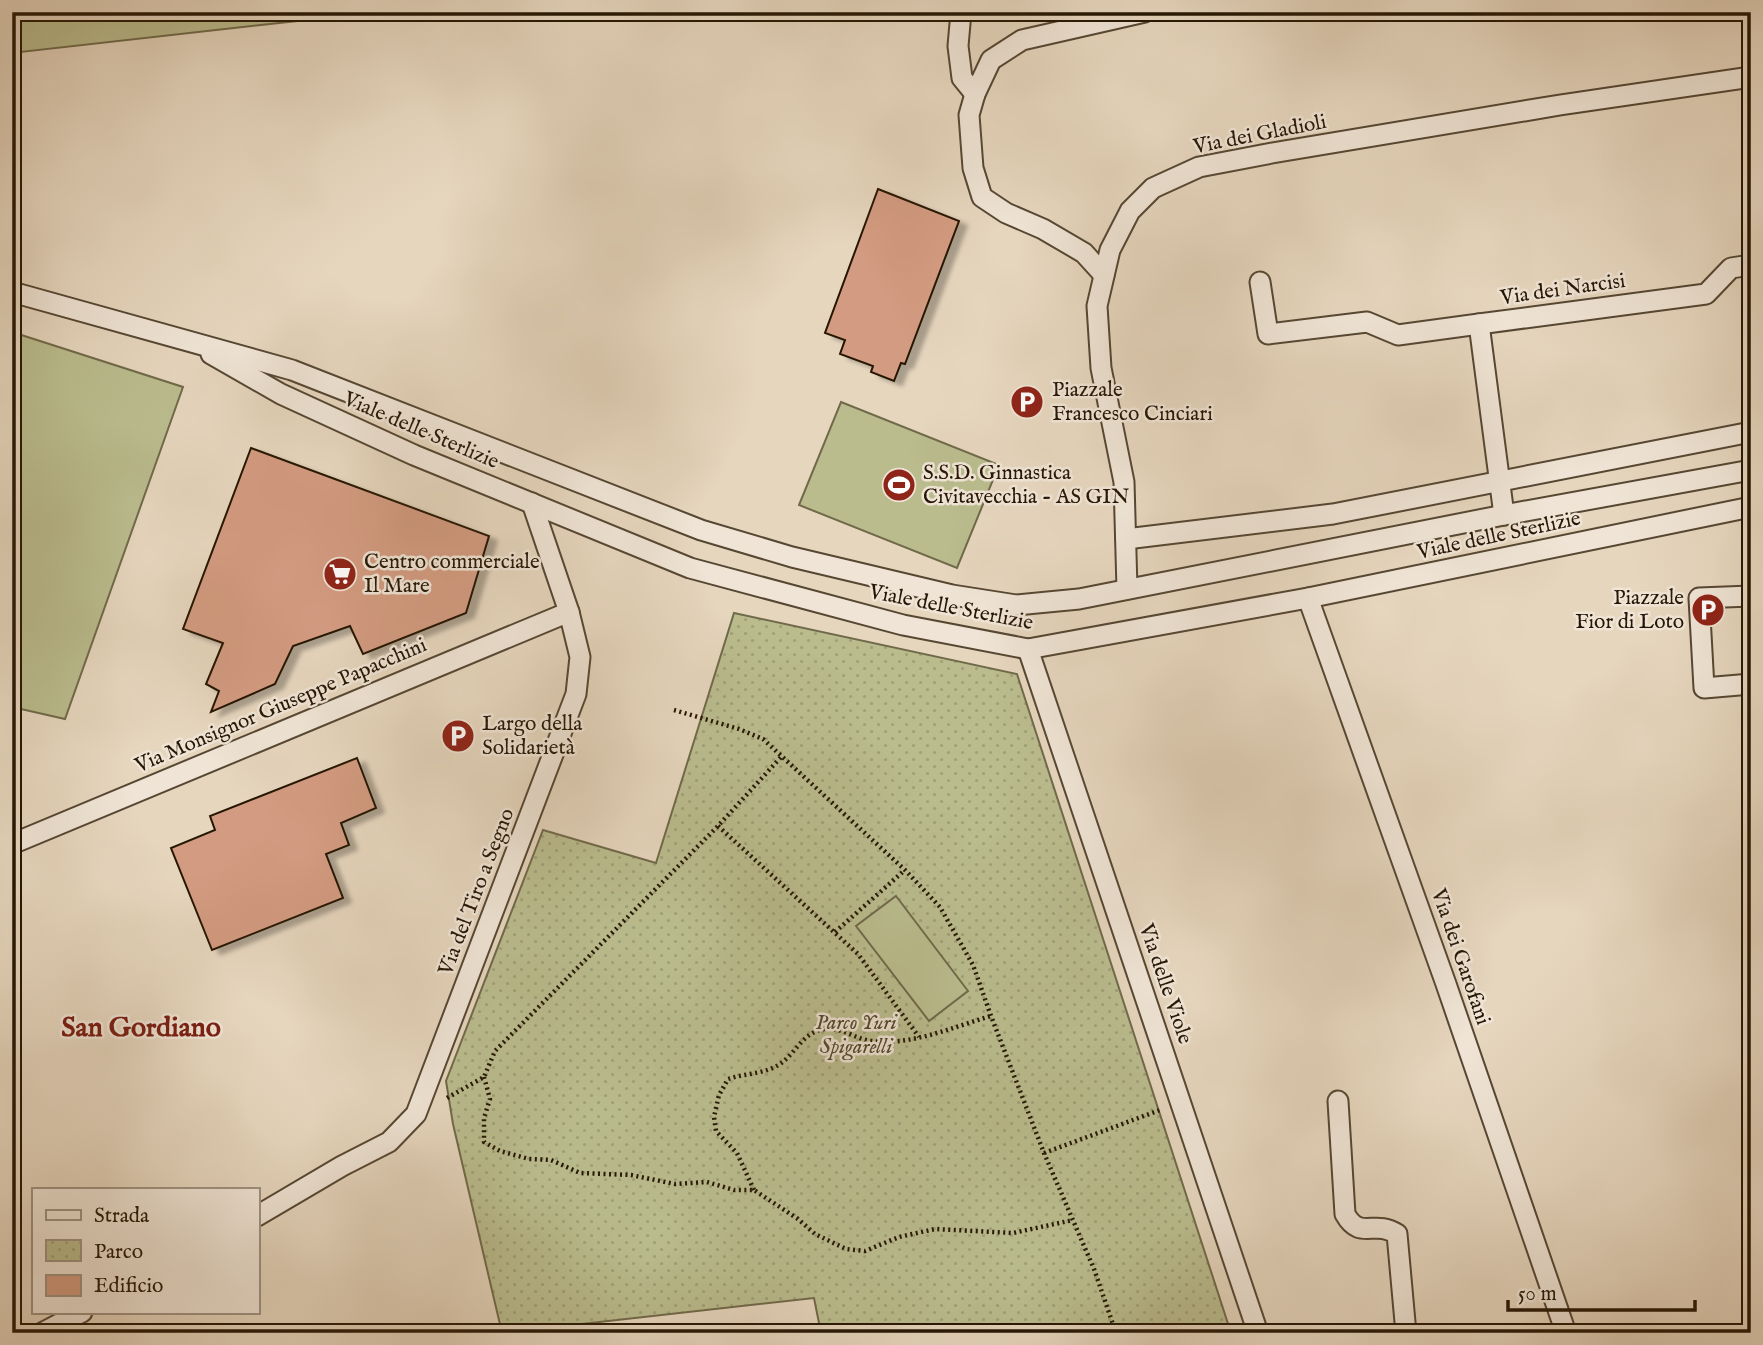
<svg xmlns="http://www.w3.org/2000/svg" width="1763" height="1345" viewBox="0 0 1763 1345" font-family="'IM FELL English',serif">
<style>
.park{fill:url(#park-dots);stroke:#706a4a;stroke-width:2}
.pitch{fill:#babc8e;stroke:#706a4a;stroke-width:2}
.building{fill:#d39b81;stroke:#261705;stroke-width:2;filter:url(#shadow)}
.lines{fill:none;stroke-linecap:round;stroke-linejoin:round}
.minor-casing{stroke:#564733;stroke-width:23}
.path{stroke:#261705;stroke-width:4.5;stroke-dasharray:2 3.5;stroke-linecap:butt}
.minor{stroke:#efe4d5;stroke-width:19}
.labels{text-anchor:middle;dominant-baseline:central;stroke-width:5;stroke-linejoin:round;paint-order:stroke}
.street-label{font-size:21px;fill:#261705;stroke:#efe4d5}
.poi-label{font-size:21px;fill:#261705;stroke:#efe4d5;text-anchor:start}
.park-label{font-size:21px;font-style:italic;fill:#52492e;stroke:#efe4d5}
.district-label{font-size:28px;font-weight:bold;fill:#7a1f14;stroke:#efe4d5}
</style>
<defs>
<pattern id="park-dots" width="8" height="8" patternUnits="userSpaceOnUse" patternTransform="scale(1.75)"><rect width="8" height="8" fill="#babc8e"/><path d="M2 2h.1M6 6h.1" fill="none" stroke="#a0a179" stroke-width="1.8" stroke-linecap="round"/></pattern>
<filter id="shadow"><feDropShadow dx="8" dy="4.5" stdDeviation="2" flood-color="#0004"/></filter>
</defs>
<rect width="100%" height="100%" fill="#e6d6be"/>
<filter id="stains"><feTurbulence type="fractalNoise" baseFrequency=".00286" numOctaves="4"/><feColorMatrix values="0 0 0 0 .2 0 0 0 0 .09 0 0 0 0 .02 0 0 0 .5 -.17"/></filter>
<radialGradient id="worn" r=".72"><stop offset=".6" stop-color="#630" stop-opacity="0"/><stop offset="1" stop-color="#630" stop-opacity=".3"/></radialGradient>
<!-- park -->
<path class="park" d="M734,613l283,61 214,659h-410l-7,-35 -312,35 -49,-209 -7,-43 97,-251 113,33z"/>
<!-- pitch -->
<g class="pitch">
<path d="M12,12h285v9l-285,32z"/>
<path d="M12,332l171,55 -118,332 -53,-12z"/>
<path d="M841,402l158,63 -42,103 -158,-63z"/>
<path d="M896,896l72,95 -39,30 -73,-95z"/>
</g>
<!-- building -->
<g class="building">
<path d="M878,189l81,32 -54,143 -4,-1 -7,18 -23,-9 2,-6 -33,-12 5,-14 -20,-7z"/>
<path d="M251,448l238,88 -23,77 -103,41 -13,-28 -57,20 -18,38 -64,28 8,-21 -13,-7 17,-41 -40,-14z"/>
<path d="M357,758l19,50 -35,15 8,22 -23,9 17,44 -131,52 -41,-102 44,-18 -5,-14z"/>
</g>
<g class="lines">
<defs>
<g id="minor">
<path d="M961,12l-3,34 4,32 13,16"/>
<path d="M1104,275l-20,-22 -41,-24 -37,-16 -24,-16 -9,-29 -4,-53 6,-21 16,-34 31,-20 123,-28"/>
<path d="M1260,282l8,52 99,-12 31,13 81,-11"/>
<path d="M12,292l280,78 409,160 91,27 160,38 64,10 63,-6 425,-84 247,-45"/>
<path d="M211,354l70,40 133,61 276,113 213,57 125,24 280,-51 443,-91"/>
<path d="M1504,515l-25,-191 227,-30 25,-26 20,-3"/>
<path d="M1126,539l207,-25 418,-82"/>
<path d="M1127,589l-3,-107 -23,-114 -4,-62 13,-56 20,-39 23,-23 46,-21 73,-14 288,-48 191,-28"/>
<path d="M1751,596l-52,2 5,90 47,-4"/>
<path d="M1308,598l138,386 120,349"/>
<path d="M1028,649l230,684"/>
<path d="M12,844l557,-232"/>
<path d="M1338,1101l7,113c15,27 29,5 52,20l9,99"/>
<path d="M257,1216l85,-50 47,-24 27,-28 160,-420 4,-37 -11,-45 -37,-109"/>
<path d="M42,1333l40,-21"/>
</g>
</defs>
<!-- minor casing -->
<use href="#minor" class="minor-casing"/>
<!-- path -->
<g class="path">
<path d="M674,710l65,19 24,10 142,131 35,37 33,58 18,51 53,137 50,116 22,64"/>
<path d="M718,826l140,128 61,83"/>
<path d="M835,932l70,-62"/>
<path d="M484,1077l6,22 -6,19v24l16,9 29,8 22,1 29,13 51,2 44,9 32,-2 27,8h20l44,29 17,15 31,15 19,2 34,-14 36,-8 78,4 60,-13"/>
<path d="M447,1098l37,-21 11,-26 223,-225 64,-70"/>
<path d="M1044,1153l116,-43"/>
<path d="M754,1190l-17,-37 -21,-22 -2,-14 5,-22 9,-16c18,-6 41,-5 56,-18 13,-11 21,-30 41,-32 17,-2 30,10 46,12 40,5 82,-14 120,-25"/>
</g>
<!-- minor -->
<use href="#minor" class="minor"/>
</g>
<!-- icons -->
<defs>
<symbol id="parking-disc" viewBox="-11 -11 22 22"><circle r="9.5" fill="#8f2418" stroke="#efe4d5"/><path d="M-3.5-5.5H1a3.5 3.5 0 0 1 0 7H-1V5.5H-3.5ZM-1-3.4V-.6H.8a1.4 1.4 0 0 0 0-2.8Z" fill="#fff"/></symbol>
<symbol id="stadium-disc" viewBox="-11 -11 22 22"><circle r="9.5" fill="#8f2418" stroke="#efe4d5"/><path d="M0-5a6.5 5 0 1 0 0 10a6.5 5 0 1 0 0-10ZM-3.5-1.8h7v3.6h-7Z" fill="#fff"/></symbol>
<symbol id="supermarket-disc" viewBox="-11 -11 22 22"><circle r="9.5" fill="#8f2418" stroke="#efe4d5"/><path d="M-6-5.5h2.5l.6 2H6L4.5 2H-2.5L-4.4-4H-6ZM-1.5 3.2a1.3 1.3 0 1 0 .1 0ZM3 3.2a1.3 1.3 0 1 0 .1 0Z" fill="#fff"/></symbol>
</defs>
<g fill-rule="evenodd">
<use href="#parking-disc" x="1008" y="383" width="38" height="38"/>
<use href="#stadium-disc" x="880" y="466" width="38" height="38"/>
<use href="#supermarket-disc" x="321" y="555" width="38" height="38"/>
<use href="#parking-disc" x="1689" y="591" width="38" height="38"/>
<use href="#parking-disc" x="439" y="717" width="38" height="38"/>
</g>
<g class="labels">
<!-- street labels -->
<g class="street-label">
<text transform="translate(1260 135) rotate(-11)">Via dei Gladioli</text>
<text transform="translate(1563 290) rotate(-8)">Via dei Narcisi</text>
<text transform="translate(421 431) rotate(23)">Viale delle Sterlizie</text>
<text transform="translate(1499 536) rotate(-12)">Viale delle Sterlizie</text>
<text transform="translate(951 608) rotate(11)">Viale delle Sterlizie</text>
<text transform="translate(281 706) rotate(-23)">Via Monsignor Giuseppe Papacchini</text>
<text transform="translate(477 892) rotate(-69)">Via del Tiro a Segno</text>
<text transform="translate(1460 957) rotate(71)">Via dei Garofani</text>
<text transform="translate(1165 984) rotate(71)">Via delle Viole</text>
</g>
<!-- poi labels -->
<g class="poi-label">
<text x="1052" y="390">Piazzale<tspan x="1052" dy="24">Francesco Cinciari</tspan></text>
<text x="923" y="473">S.S.D. Ginnastica<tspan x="923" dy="24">Civitavecchia - AS GIN</tspan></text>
<text x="364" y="562">Centro commerciale<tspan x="364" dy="24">Il Mare</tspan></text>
<text x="1684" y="598" text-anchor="end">Piazzale<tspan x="1684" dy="24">Fior di Loto</tspan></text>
<text x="482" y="724">Largo della<tspan x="482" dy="24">Solidarietà</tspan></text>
</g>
<!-- park labels -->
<g class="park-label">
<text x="856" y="1023">Parco Yuri<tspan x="856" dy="24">Spigarelli</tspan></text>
</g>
<!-- district labels -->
<g class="district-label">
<text x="141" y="1028">San Gordiano</text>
</g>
</g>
<!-- margin -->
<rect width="1763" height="1345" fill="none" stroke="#e6d6be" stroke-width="42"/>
<rect x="14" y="14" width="1735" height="1317" fill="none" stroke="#261705" stroke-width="3.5"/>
<rect x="21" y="21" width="1721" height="1303" fill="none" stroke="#261705" stroke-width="2"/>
<!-- legend -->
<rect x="32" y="1188" width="228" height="126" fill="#efe4d5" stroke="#9f9282" stroke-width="2"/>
<rect x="46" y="1210" width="35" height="10" fill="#efe4d5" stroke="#9f9282" stroke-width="2"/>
<text x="94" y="1222" font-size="21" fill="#261705">Strada</text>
<rect x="46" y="1240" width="35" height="21" fill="url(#park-dots)" stroke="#9f9282" stroke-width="2"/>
<text x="94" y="1258" font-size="21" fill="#261705">Parco</text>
<rect x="46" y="1275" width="35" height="21" fill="#d39b81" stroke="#9f9282" stroke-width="2"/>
<text x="94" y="1292" font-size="21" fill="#261705">Edificio</text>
<!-- scale -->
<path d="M1508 1300v10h187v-10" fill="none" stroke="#261705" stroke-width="3.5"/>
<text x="1518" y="1300" font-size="21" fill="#261705" stroke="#efe4d5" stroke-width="5" paint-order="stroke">50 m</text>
<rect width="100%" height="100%" filter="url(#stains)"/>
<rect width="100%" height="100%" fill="url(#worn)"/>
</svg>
